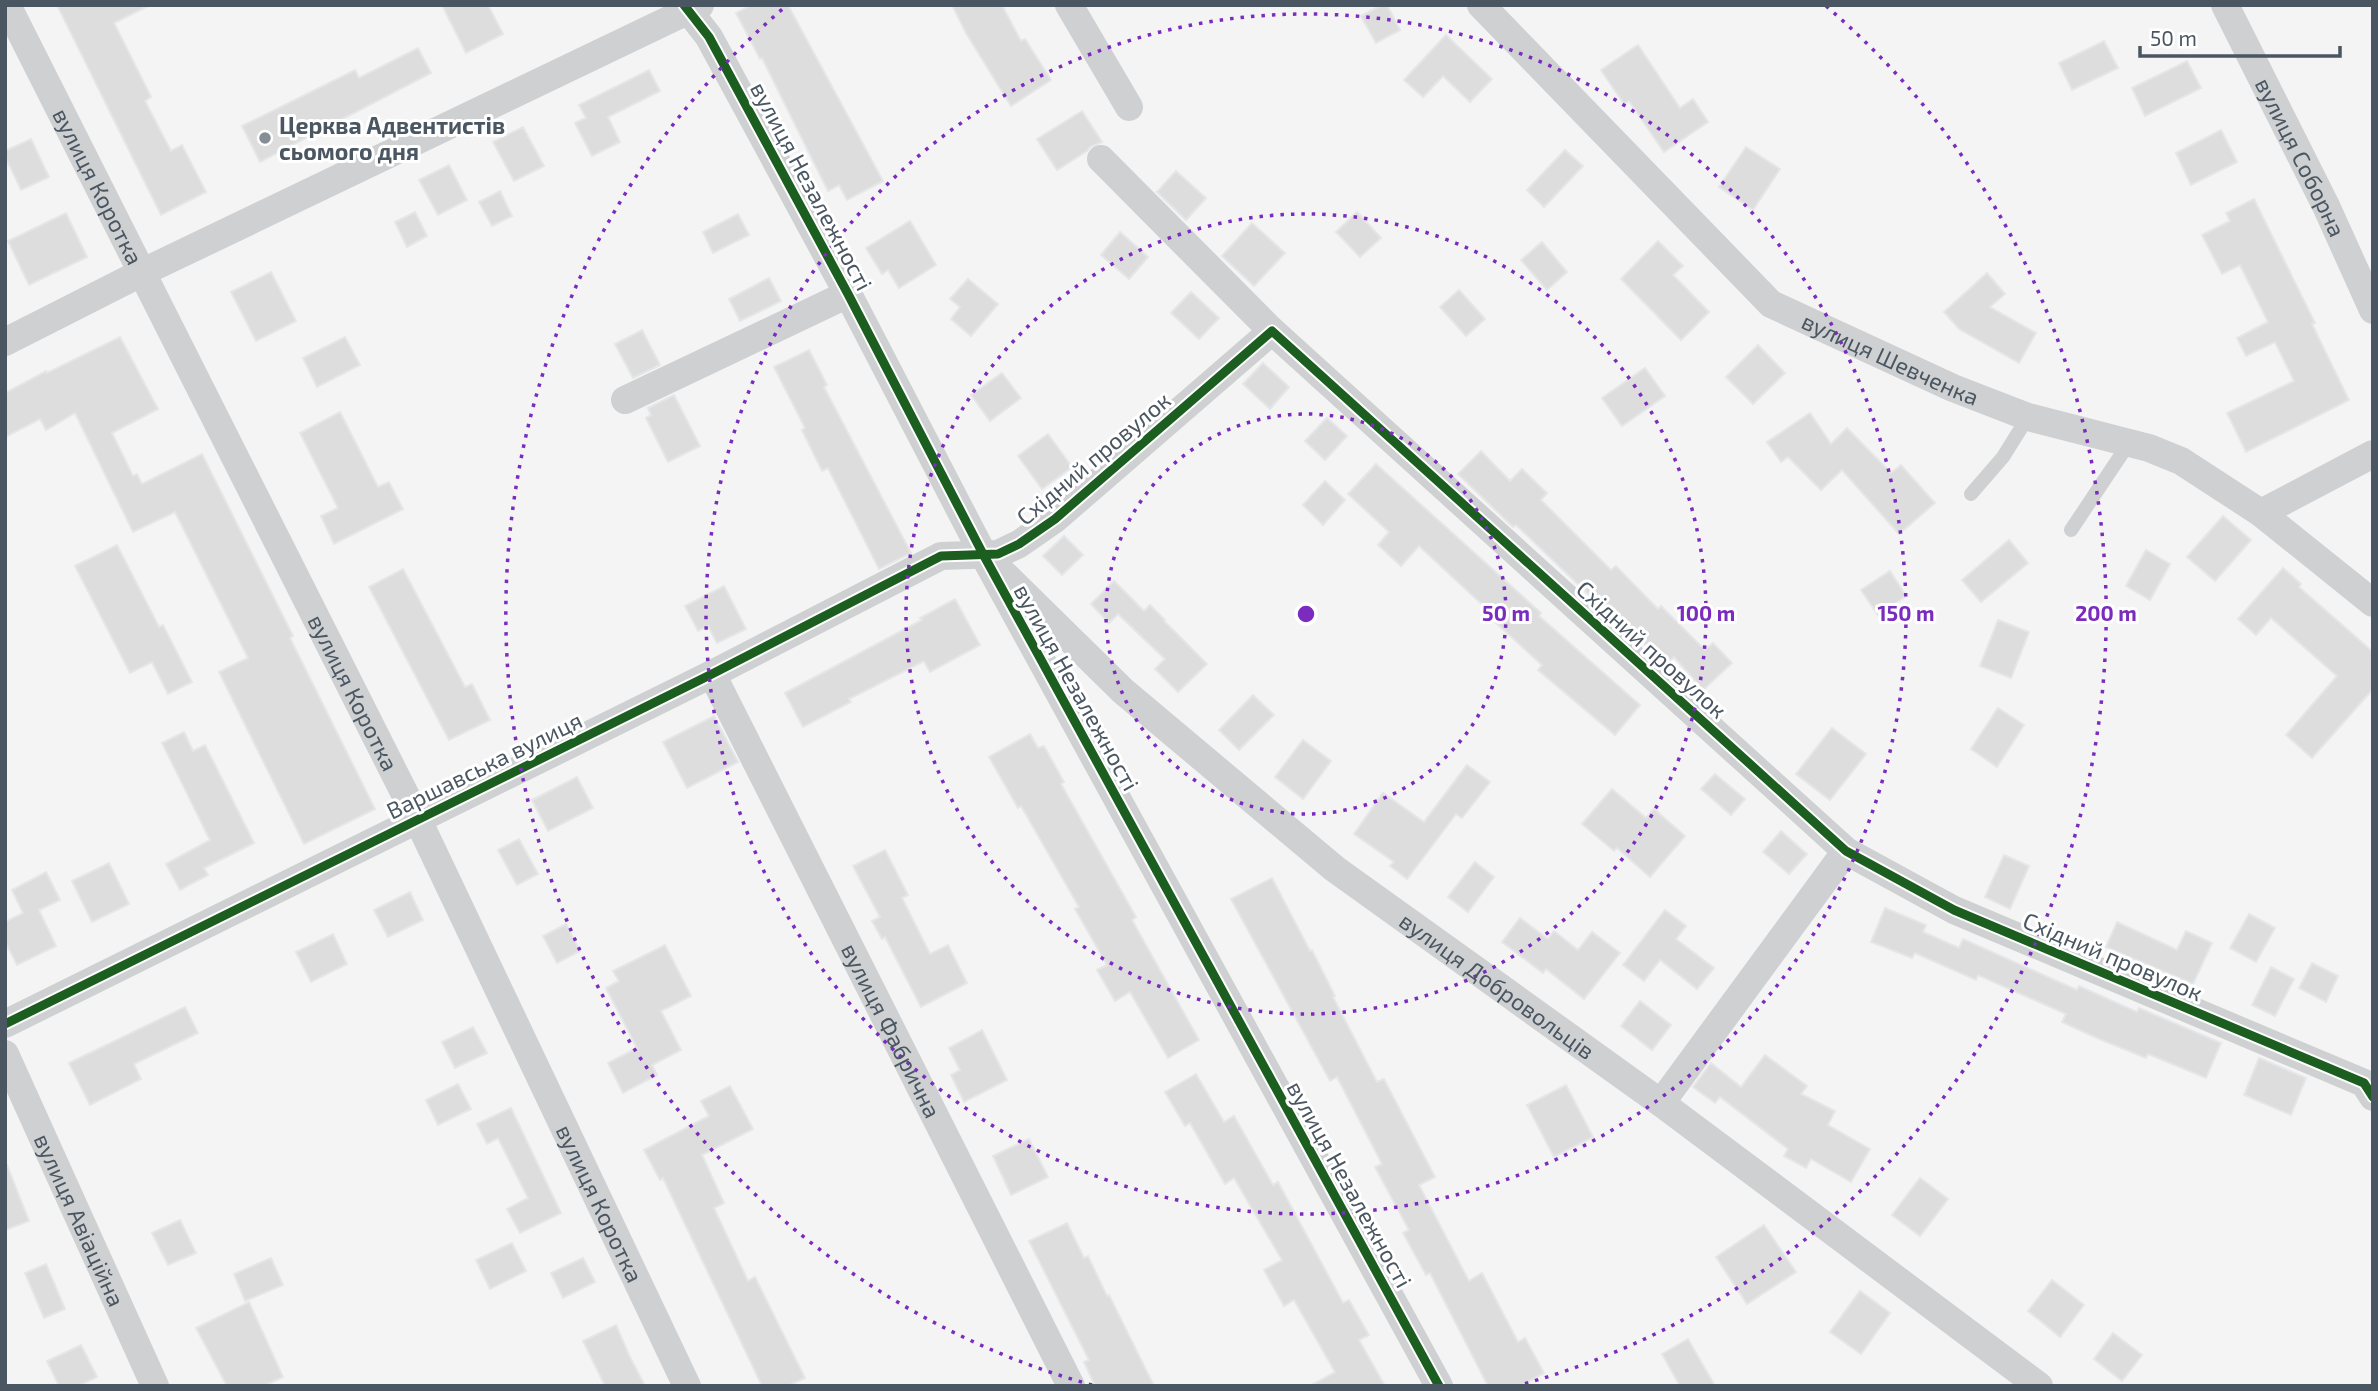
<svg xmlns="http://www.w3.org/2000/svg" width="2378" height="1391" viewBox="0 0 2378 1391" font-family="'Exo 2',sans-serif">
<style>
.building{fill:#ddddde;stroke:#e5e6e7;stroke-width:2}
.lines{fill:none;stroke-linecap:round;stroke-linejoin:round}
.lane{stroke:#ced0d2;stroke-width:14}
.street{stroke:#ced0d2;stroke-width:28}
.cycleway-casing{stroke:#fff;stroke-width:13}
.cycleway{stroke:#1b5e20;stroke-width:9}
.ring{fill:none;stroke:#7b2cbf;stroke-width:3.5;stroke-dasharray:3.5 7}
.poi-dot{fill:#868d94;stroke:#fff;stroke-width:2.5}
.labels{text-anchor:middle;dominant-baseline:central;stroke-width:6;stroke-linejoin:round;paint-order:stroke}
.poi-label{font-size:23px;font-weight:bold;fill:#4a5661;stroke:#fff;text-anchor:start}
.street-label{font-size:23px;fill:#4a5661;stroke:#fff}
.centre{fill:#7b2cbf;stroke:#fff;stroke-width:3.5}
.ring-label{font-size:21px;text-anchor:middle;font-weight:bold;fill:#7b2cbf;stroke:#fff;stroke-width:6;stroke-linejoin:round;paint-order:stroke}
</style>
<rect width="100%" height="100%" fill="#f4f4f4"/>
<!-- building -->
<g class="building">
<path d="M57,5h93l-36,18 37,74 -6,4 26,50 11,-6 24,47 -45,23z"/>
<path d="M442,5h46l15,29 -37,19z"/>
<path d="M752,5h36l95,176 -36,19 -8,-15 -11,6 -66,-133 -2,1 -24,-46z"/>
<path d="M952,5h50l19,36 4,-2 26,41 -40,26 -45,-73z"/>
<path d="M1382,5h5l13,25 -24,13 -15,-27z"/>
<path d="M1446,35l46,44 -22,23 -27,-26 -20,21 -19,-17z"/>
<path d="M2104,41l14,27 -46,22 -13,-27z"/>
<path d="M1638,45l42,63 13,-9 15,23 -44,30 -35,-51 -5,3 -23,-34z"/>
<path d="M418,48l13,25 -171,89 -18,-36 113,-56 4,8z"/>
<path d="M2187,61l14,27 -56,28 -13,-28z"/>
<path d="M649,70l11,21 -52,26 12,25 -28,14 -17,-33 11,-5 -7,-13z"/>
<path d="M1082,111l20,31 -12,5 -3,4 -30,19 -20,-31z"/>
<path d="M523,127l21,39 -30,15 -21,-39z"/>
<path d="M2221,130l16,32 -46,23 -15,-32z"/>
<path d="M31,139l18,38 -28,13 -16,-34v-5z"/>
<path d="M1746,147l34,22 -27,41 -34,-23z"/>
<path d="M1565,150l18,16 -39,41 -17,-17z"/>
<path d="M449,165l18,35 -29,15 -19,-35z"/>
<path d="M1176,171l30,27 -20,22 -29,-28z"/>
<path d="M500,191l12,25 -20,10 -13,-24z"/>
<path d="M2254,199l61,124 -3,1 37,76 -103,52 -19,-39 67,-32 -19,-39 -29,14 -9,-18 31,-16 -28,-57 -18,9 -20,-39 28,-14 -4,-8z"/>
<path d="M415,212l12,24 -20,11 -12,-25z"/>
<path d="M1357,212l24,26 -21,19 -24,-25z"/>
<path d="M66,213l21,44 -58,28 -21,-44z"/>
<path d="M738,214l11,21 -36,18 -10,-21z"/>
<path d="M910,221l26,44 -37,23 -11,-18 -6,4 -16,-26z"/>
<path d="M1252,223l33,30 -31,33 -32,-30z"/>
<path d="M1120,232l28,25 -19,22 -28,-24z"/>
<path d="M1658,241l25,25 -10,9 36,37 -28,28 -60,-61z"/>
<path d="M1542,242l25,30 -20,18 -26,-30z"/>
<path d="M271,272l25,49 -40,20 -25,-49z"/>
<path d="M1987,273l18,21 -15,13 46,26 -17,30 -60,-34 -15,-17z"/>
<path d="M769,278l12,23 -41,20 -11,-22z"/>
<path d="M968,279l30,25 -27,32 -20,-17 9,-12 -10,-8z"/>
<path d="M1459,290l26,29 -19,17 -26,-29z"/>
<path d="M1191,292l28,26 -20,21 -28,-26z"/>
<path d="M642,330l18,35 -27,13 -18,-34z"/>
<path d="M120,337l38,72 -46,24 21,43 4,-2 5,10 60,-30 91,182 -3,2 85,171 -71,35 -85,-172 29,-14 -73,-146 -42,20 -58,-119 -29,17 -6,-11 -35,18v-44l41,-22 1,2z"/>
<path d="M345,337l15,28 -43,22 -14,-29z"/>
<path d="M1758,345l27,28 -32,31 -27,-27z"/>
<path d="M809,350l18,35 -3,2 87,166 -32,16 -51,-101 -6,3 -20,-41 3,-2 -31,-61z"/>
<path d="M1263,363l26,24 -19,22 -27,-25z"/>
<path d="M1645,368l20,28 -43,30 -20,-28z"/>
<path d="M1002,373l19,25 -31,23 -19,-26z"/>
<path d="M674,395l26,51 -32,16 -22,-44 5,-3 -3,-7z"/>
<path d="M340,412l38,75 11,-5 14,27 -69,35 -13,-28 17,-8 -38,-75z"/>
<path d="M1810,413l21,31 16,-16 44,45 10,-8 34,38 -36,31 -57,-64 -21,20 -33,-33 -7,5 -14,-20z"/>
<path d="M1327,418l20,18 -22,24 -20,-19z"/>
<path d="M1048,434l24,33 -30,22 -24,-33z"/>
<path d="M1481,451l29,30 12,-12 25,24 -6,7 70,70 5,-4 42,43 3,-3 44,44 8,-7 19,20 -29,27 -29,-33 -8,8 -54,-53 -3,2 -93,-89 -3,2 -55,-53z"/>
<path d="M1376,464l165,149 -2,3 101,89 -25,30 -77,-65 4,-5 -58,-53 3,-3 -68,-63 -18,20 -23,-21 11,-13 -41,-38z"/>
<path d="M1325,481l20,19 -22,25 -20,-20z"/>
<path d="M2223,516l28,24 -36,41 -28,-24z"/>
<path d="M1064,536l19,19 -21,20 -19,-19z"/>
<path d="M2009,540l19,23 -47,39 -19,-22z"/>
<path d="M117,545l42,82 4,-2 29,57 -24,12 -16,-32 -22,11 -55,-107z"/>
<path d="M2146,550l24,14 -20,36 -24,-14z"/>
<path d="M2283,568l18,16 -2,3 74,65v37l-61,69 -26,-23 51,-59 -66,-58 -15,17 -18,-16z"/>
<path d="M403,569l62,118 7,-3 18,36 -41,20 -80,-153z"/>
<path d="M1890,571l16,25 -28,19 -17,-25z"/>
<path d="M1114,581l30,30 6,-6 15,15 -1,1 43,43 -29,28 -23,-23 10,-10 -47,-45 -9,9 -18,-19z"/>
<path d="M724,586l22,43 -29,14 -9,-17 -10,5 -13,-25z"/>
<path d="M955,599l25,46 -50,27 -6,-11 -75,38 2,3 -48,25 -18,-34 137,-73 -2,-2z"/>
<path d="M1998,620l31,12 -18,46 -31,-12z"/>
<path d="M1253,695l21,20 -35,35 -20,-20z"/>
<path d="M1998,708l26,17 -27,42 -26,-18z"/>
<path d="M714,716l24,46 -51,26 -24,-46z"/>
<path d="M1832,728l34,26 -36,46 -34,-26z"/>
<path d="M184,732l9,19 12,-6 49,98 -50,25 4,7 -28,15 -14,-26 44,-24 -48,-97z"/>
<path d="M1030,734l8,14 6,-2 20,36 -3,2 75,133 -4,3 67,120 -31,18 -38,-66 -15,9 -18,-31 10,-5 -32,-56 4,-2 -58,-101 -3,2 -29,-51z"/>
<path d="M1303,740l28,21 -28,38 -28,-22z"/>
<path d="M1467,765l23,17 -28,36 -6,-4 -49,65 -17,-13 4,-4 -40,-28 29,-41 41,29z"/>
<path d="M1715,774l30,25 -14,16 -30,-26z"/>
<path d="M577,777l16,31 -45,23 -16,-31z"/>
<path d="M1612,789l34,29 8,-9 31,27 -35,41 -33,-29 -3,3 -32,-27z"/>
<path d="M1781,831l26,23 -18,20 -26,-22z"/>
<path d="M519,839l19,35 -21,11 -19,-35z"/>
<path d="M885,850l23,45 -6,3 28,56 18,-9 19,38 -46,24 -36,-70 -3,2 -10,-18 8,-4 -27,-51z"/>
<path d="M2004,855l25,11 -19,43 -25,-12z"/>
<path d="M1475,862l19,15 -26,35 -20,-15z"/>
<path d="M109,863l20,41 -37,18 -20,-41z"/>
<path d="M46,872l14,28 -21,10 17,36 -39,19 -12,-24v-19l18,-9 -11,-23z"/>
<path d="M1272,878l38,73 2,-1 23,46 -2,1 44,85 7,-3 51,98 -16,8 50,96 13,-8 36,69 7,-4 19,35 -24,13h-32l-58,-113 -4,2 -23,-42 6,-3 -34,-63 7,-3 -45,-87 -7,4 -99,-182z"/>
<path d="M410,892l13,28 -35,17 -14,-27z"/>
<path d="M1885,908l41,17 -3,7 36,16 4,-9 114,51 2,-4 58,26 2,-4 82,35 -15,35 -58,-24 -2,4 -47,-19 -37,-17 4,-8 -88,-39 -2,5 -61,-27 -3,5 -41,-16z"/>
<path d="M1665,910l21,16 -10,13 38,29 -17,21 -37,-29 -16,21 -21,-16z"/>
<path d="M2249,914l26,14 -19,34 -26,-14z"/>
<path d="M1520,918l28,21 6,-8 24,19 14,-18 28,21 -36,46 -38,-30 -3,4 -41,-31z"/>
<path d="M2117,922l60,28 9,-19 26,12 -19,41 -87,-37z"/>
<path d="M566,924l14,27 -23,12 -14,-27z"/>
<path d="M333,934l14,30 -36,18 -15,-30z"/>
<path d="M665,945l26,51 -30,15 20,39 -29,15 5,10 -34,18 -15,-30 29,-15 -31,-60 13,-7 -6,-10z"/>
<path d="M2312,963l26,13 -12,26 -27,-14z"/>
<path d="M2271,967l23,12 -19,37 -23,-11z"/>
<path d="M1640,1001l31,24 -19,25 -31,-24z"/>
<path d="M185,1007l13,26 -64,31 7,15 -51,26 -21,-42z"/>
<path d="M473,1027l14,26 -32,15 -13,-26z"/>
<path d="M982,1030l25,50 -43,22 -13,-27 9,-5 -11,-22z"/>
<path d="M1765,1055l42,31 -6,8 34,17 -7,14 42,24 -19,33 -40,-23 -5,9 -22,-12 4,-7 -68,-52 -5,6 -22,-16 18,-24 30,24z"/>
<path d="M2259,1058l47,20 -15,37 -47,-20z"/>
<path d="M1196,1074l28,48 10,-6 39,69 5,-3 65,121 6,-3 20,35 -10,5 26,46h-75l25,-14 -41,-72 -10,6 -20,-36 18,-10 -48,-82 -9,6 -35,-61 -5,3 -20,-34z"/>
<path d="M458,1084l13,25 -33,16 -12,-25z"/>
<path d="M1566,1085l27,52 -39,20 -27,-52z"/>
<path d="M730,1086l23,43 -51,26 22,48 -10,5 34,73 7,-4 50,101 -17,8h-26l-99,-208 -3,2 -16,-30 65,-34 -8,-15z"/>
<path d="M511,1108l50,105 -41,20 -13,-24 21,-11 -30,-60 -11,6 -10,-20z"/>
<path d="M1029,1139l19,38 -37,18 -18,-39z"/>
<path d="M5,1165h2l22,56 -24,9z"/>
<path d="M1920,1178l28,21 -28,37 -28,-21z"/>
<path d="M180,1220l16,33 -28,12 -16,-32z"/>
<path d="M1067,1223l17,35 4,-2 19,40 2,-1 45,91h-59l-11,-24 5,-2 -60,-119z"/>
<path d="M1764,1225l32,47 -49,32 -31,-47z"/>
<path d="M512,1243l14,28 -36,18 -14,-29z"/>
<path d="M271,1258l12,27 -38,16 -11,-27z"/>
<path d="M583,1258l12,24 -32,16 -12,-25z"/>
<path d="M46,1264l19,45 -21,9 -19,-45z"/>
<path d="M2052,1280l32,25 -24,32 -32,-26z"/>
<path d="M1860,1291l30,22 -29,41 -31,-22z"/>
<path d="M249,1302l34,75 -19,9h-37l-31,-58z"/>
<path d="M616,1325l13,30 16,31h-40l-22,-45z"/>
<path d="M2113,1333l29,22 -20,26 -28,-22z"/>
<path d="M1688,1339l27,47h-35l-18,-32z"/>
<path d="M81,1345l16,32 -19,9h-19l-12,-25z"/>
</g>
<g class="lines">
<!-- lane -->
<g class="lane">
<path d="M1971,494l32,-37 25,-40"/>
<path d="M2071,530l58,-87"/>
</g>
<!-- street -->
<g class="street">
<path id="s1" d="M7,5l411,815 269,566"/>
<path d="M684,5l25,32 139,257 135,260 456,832"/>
<path d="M1069,5l60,102"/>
<path id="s2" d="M1481,5l290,299 182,84 75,29 121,31 32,13 80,52 112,90"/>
<path id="s3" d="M2225,5l101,201 47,104"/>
<path d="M1101,159l171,172"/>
<path d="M5,342l136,-69 559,-268"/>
<path d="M625,400l223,-106"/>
<path d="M2261,513l112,-59"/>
<path id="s4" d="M1005,575l118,116 212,178 326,234 378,283"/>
<path id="s5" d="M712,674l359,712"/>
<path d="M5,1024l707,-350 229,-118 57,-2 21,-10 36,-25 217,-188 574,520 108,59 410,173 9,14"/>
<path id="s6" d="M5,1054l150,332"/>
<path d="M1661,1103l185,-252"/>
</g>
<defs>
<g id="cycleway">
<path d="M684,5l25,32 139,257 135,260 456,832"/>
<path d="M5,1024l707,-350 229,-118 57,-2 21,-10 36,-25 217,-188 574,520 108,59 410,173 9,14"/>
</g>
</defs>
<!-- cycleway casing -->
<use href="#cycleway" class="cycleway-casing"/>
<!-- cycleway -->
<use href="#cycleway" class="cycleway"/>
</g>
<!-- distance rings -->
<g class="ring">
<circle cx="1306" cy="614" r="200"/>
<circle cx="1306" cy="614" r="400"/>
<circle cx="1306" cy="614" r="600"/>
<path d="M1092 1385A800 800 0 0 1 786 6M1826 6A800 800 0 0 1 1520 1385"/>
</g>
<!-- markers -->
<circle class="poi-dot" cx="265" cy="138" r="7"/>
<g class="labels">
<!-- poi labels -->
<g class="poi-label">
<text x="279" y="125">Церква Адвентистів<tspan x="279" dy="26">сьомого дня</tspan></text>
</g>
<!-- street labels -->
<g class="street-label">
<text stroke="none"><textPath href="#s3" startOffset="170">вулиця Соборна</textPath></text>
<text stroke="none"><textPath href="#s1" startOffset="203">вулиця Коротка</textPath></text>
<text transform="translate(812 186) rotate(62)">вулиця Незалежності</text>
<text stroke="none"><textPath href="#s2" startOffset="548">вулиця Шевченка</textPath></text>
<text transform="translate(1093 458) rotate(-40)">Східний провулок</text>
<text transform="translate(1652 649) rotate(42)">Східний провулок</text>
<text transform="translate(1077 687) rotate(61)">вулиця Незалежності</text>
<text stroke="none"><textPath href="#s1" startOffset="770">вулиця Коротка</textPath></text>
<text transform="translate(484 765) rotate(-26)">Варшавська вулиця</text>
<text transform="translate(2113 956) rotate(23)">Східний провулок</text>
<text stroke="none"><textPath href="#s4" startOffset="642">вулиця Добровольців</textPath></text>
<text stroke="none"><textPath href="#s5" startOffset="399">вулиця Фабрична</textPath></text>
<text transform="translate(1350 1184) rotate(61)">вулиця Незалежності</text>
<text stroke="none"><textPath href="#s1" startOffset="1337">вулиця Коротка</textPath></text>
<text stroke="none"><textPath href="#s6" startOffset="182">вулиця Авіаційна</textPath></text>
</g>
</g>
<circle cx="1306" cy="614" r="10" class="centre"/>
<g class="ring-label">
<text x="1506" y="621">50 m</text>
<text x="1706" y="621">100 m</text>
<text x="1906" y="621">150 m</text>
<text x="2106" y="621">200 m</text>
</g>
<!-- border -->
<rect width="2378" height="1391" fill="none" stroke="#4a5661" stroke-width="14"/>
<!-- scale -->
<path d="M2140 46v10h200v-10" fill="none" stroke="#4a5661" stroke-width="3.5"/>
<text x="2150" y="46" font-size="21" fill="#4a5661" stroke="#ffffff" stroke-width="5" paint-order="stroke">50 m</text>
</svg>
